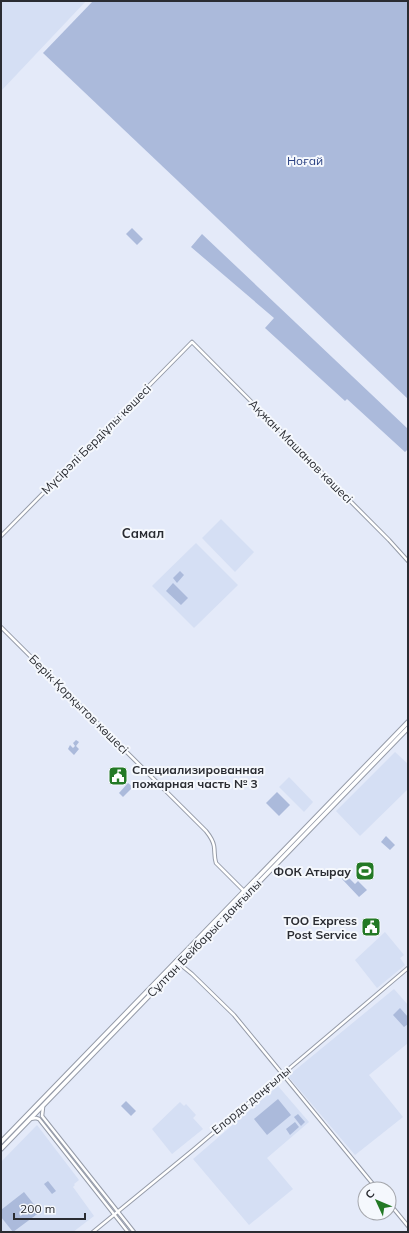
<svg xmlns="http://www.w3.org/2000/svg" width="409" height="1233" viewBox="0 0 409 1233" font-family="Mulish,sans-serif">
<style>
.built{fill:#d5dff4}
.green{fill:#abbadb}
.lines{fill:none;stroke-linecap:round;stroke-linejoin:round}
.tertiary-casing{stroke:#959ba8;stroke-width:4.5}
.primary-casing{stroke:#959ba8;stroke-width:5.5}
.tertiary{stroke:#fff;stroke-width:2.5}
.primary{stroke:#fff;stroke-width:3.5}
.labels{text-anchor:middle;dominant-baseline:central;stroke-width:4;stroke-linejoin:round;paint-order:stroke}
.park-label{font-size:12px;fill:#2a4182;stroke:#f5f8fd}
.street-label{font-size:12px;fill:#2a2c32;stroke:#f5f8fd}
.poi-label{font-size:12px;font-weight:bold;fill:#2a2c32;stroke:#f5f8fd;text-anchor:end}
.neighbourhood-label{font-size:13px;font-weight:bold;fill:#2a2c32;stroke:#f5f8fd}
</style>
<rect width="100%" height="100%" fill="#e4eaf9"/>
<!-- built -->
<g class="built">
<path d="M1,1h85l-85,90z"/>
<path d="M221,519l33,33 -19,20 -33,-34z"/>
<path d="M196,543l42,42 -44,43 -42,-42z"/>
<path d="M395,752l13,12v25l-48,47 -24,-25z"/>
<path d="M289,777l24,25 -9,10 -25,-25z"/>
<path d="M385,932l19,23 -4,3 5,7 -28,23 -22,-28z"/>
<path d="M394,989l14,16v38l-39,32 34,42 -48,38 -67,-79z"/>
<path d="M278,1086l31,36 -42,36 26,31 -44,36 -56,-66z"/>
<path d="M180,1102l4,4 2,-2 10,11 -3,3 10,11 -31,25 -20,-25z"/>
<path d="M37,1125l42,55 -5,4 1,1 -2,2 21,29 -21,16h-72v-70z"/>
</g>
<!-- green -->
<g class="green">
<path d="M93,1h315v398l-365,-346z"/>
<path d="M132,228l11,11 -6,6 -11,-11z"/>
<path d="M202,234l206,195v20l-3,3 -58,-53 -2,2 -80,-73 9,-10 -83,-71z"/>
<path d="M180,571l4,4 -7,8 -4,-5z"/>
<path d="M173,583l15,15 -7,7 -15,-14z"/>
<path d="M76,740l3,2 -3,4 3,3 -5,6 -6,-6 2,-4 3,3 2,-2 -2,-3z"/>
<path d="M128,783l5,4 -10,10 -4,-4z"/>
<path d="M277,792l13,13 -11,11 -13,-13z"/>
<path d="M386,836l9,9 -5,5 -9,-8z"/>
<path d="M346,875l9,9 3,-3 9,9 -8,7 -17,-18z"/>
<path d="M400,1008l8,9v7l-4,3 -11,-12z"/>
<path d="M278,1099l13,16 -24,20 -13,-16z"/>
<path d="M126,1101l10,10 -5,5 -10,-10z"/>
<path d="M298,1114l7,8 -4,4 -7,-9z"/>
<path d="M295,1122l4,5 -9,8 -4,-6z"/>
<path d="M48,1181l8,10 -4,3 -8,-10z"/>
<path d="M24,1192l16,20 -27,20 -12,-15v-7z"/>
</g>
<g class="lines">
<defs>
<g id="tertiary">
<path d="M1,536l191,-194 197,198 19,21"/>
<path d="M1,627l205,204c4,5 7,9 8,15 1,7 0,11 2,17l28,28"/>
<path d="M176,961l16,13 42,41 143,174"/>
<path d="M43,1107l-1,9 92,116"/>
<path d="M30,1119l6,-1 3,1 89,113"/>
<path d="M389,1203l19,23"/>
<path d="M93,1232l100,-82 215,-182"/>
</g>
<g id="primary">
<path d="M1,1142l407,-420"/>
<path d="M1,1149l407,-421"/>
</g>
</defs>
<!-- tertiary casing -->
<use href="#tertiary" class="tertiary-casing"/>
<!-- primary casing -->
<use href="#primary" class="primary-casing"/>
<!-- tertiary -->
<use href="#tertiary" class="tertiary"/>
<!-- primary -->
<use href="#primary" class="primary"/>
</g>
<!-- icons -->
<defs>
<symbol id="civic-square" viewBox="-11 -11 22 22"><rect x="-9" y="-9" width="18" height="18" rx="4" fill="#237925" stroke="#f5f8fd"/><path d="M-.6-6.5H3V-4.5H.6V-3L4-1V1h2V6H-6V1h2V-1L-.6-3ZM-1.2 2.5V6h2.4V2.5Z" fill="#fff"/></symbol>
<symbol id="stadium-square" viewBox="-11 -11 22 22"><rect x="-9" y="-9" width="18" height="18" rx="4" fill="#237925" stroke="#f5f8fd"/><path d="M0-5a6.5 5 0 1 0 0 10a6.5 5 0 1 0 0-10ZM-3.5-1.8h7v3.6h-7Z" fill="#fff"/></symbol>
</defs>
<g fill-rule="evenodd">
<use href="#civic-square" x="107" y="765" width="22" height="22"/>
<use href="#stadium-square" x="354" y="860" width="22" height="22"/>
<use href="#civic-square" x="360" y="916" width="22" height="22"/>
</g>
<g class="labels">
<!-- park labels -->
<g class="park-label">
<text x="305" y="160">Ноғай</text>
</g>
<!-- street labels -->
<g class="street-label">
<text transform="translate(96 439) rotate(-45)">Мүсірәлі Бердіұлы көшесі</text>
<text transform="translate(301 451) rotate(45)">Ақжан Машанов көшесі</text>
<text transform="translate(79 704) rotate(45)">Берік Қорқытов көшесі</text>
<text transform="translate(204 938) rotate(-46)">Сұлтан Бейбарыс даңғылы</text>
<text transform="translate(251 1100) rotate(-40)">Елорда даңғылы</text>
</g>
<!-- poi labels -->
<g class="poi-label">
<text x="132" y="769" text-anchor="start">Специализированная<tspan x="132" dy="14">пожарная часть № 3</tspan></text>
<text x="351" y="871">ФОК Атырау</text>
<text x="357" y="920">ТОО Express<tspan x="357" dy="14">Post Service</tspan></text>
</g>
<!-- neighbourhood labels -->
<g class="neighbourhood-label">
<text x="143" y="533">Самал</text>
</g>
</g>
<!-- border -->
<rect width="409" height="1233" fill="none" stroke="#2a2c32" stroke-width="4"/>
<!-- north arrow -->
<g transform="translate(377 1201) rotate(314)"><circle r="19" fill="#f5f8fd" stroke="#a4a6ac"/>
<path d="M0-3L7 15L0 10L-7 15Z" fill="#237925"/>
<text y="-6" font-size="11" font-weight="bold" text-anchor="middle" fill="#2a2c32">С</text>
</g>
<!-- scale -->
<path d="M14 1213v6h71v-6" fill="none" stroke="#2a2c32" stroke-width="2"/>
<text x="20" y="1213" font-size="12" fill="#2a2c32" stroke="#f5f8fd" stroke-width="3" paint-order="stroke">200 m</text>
</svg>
